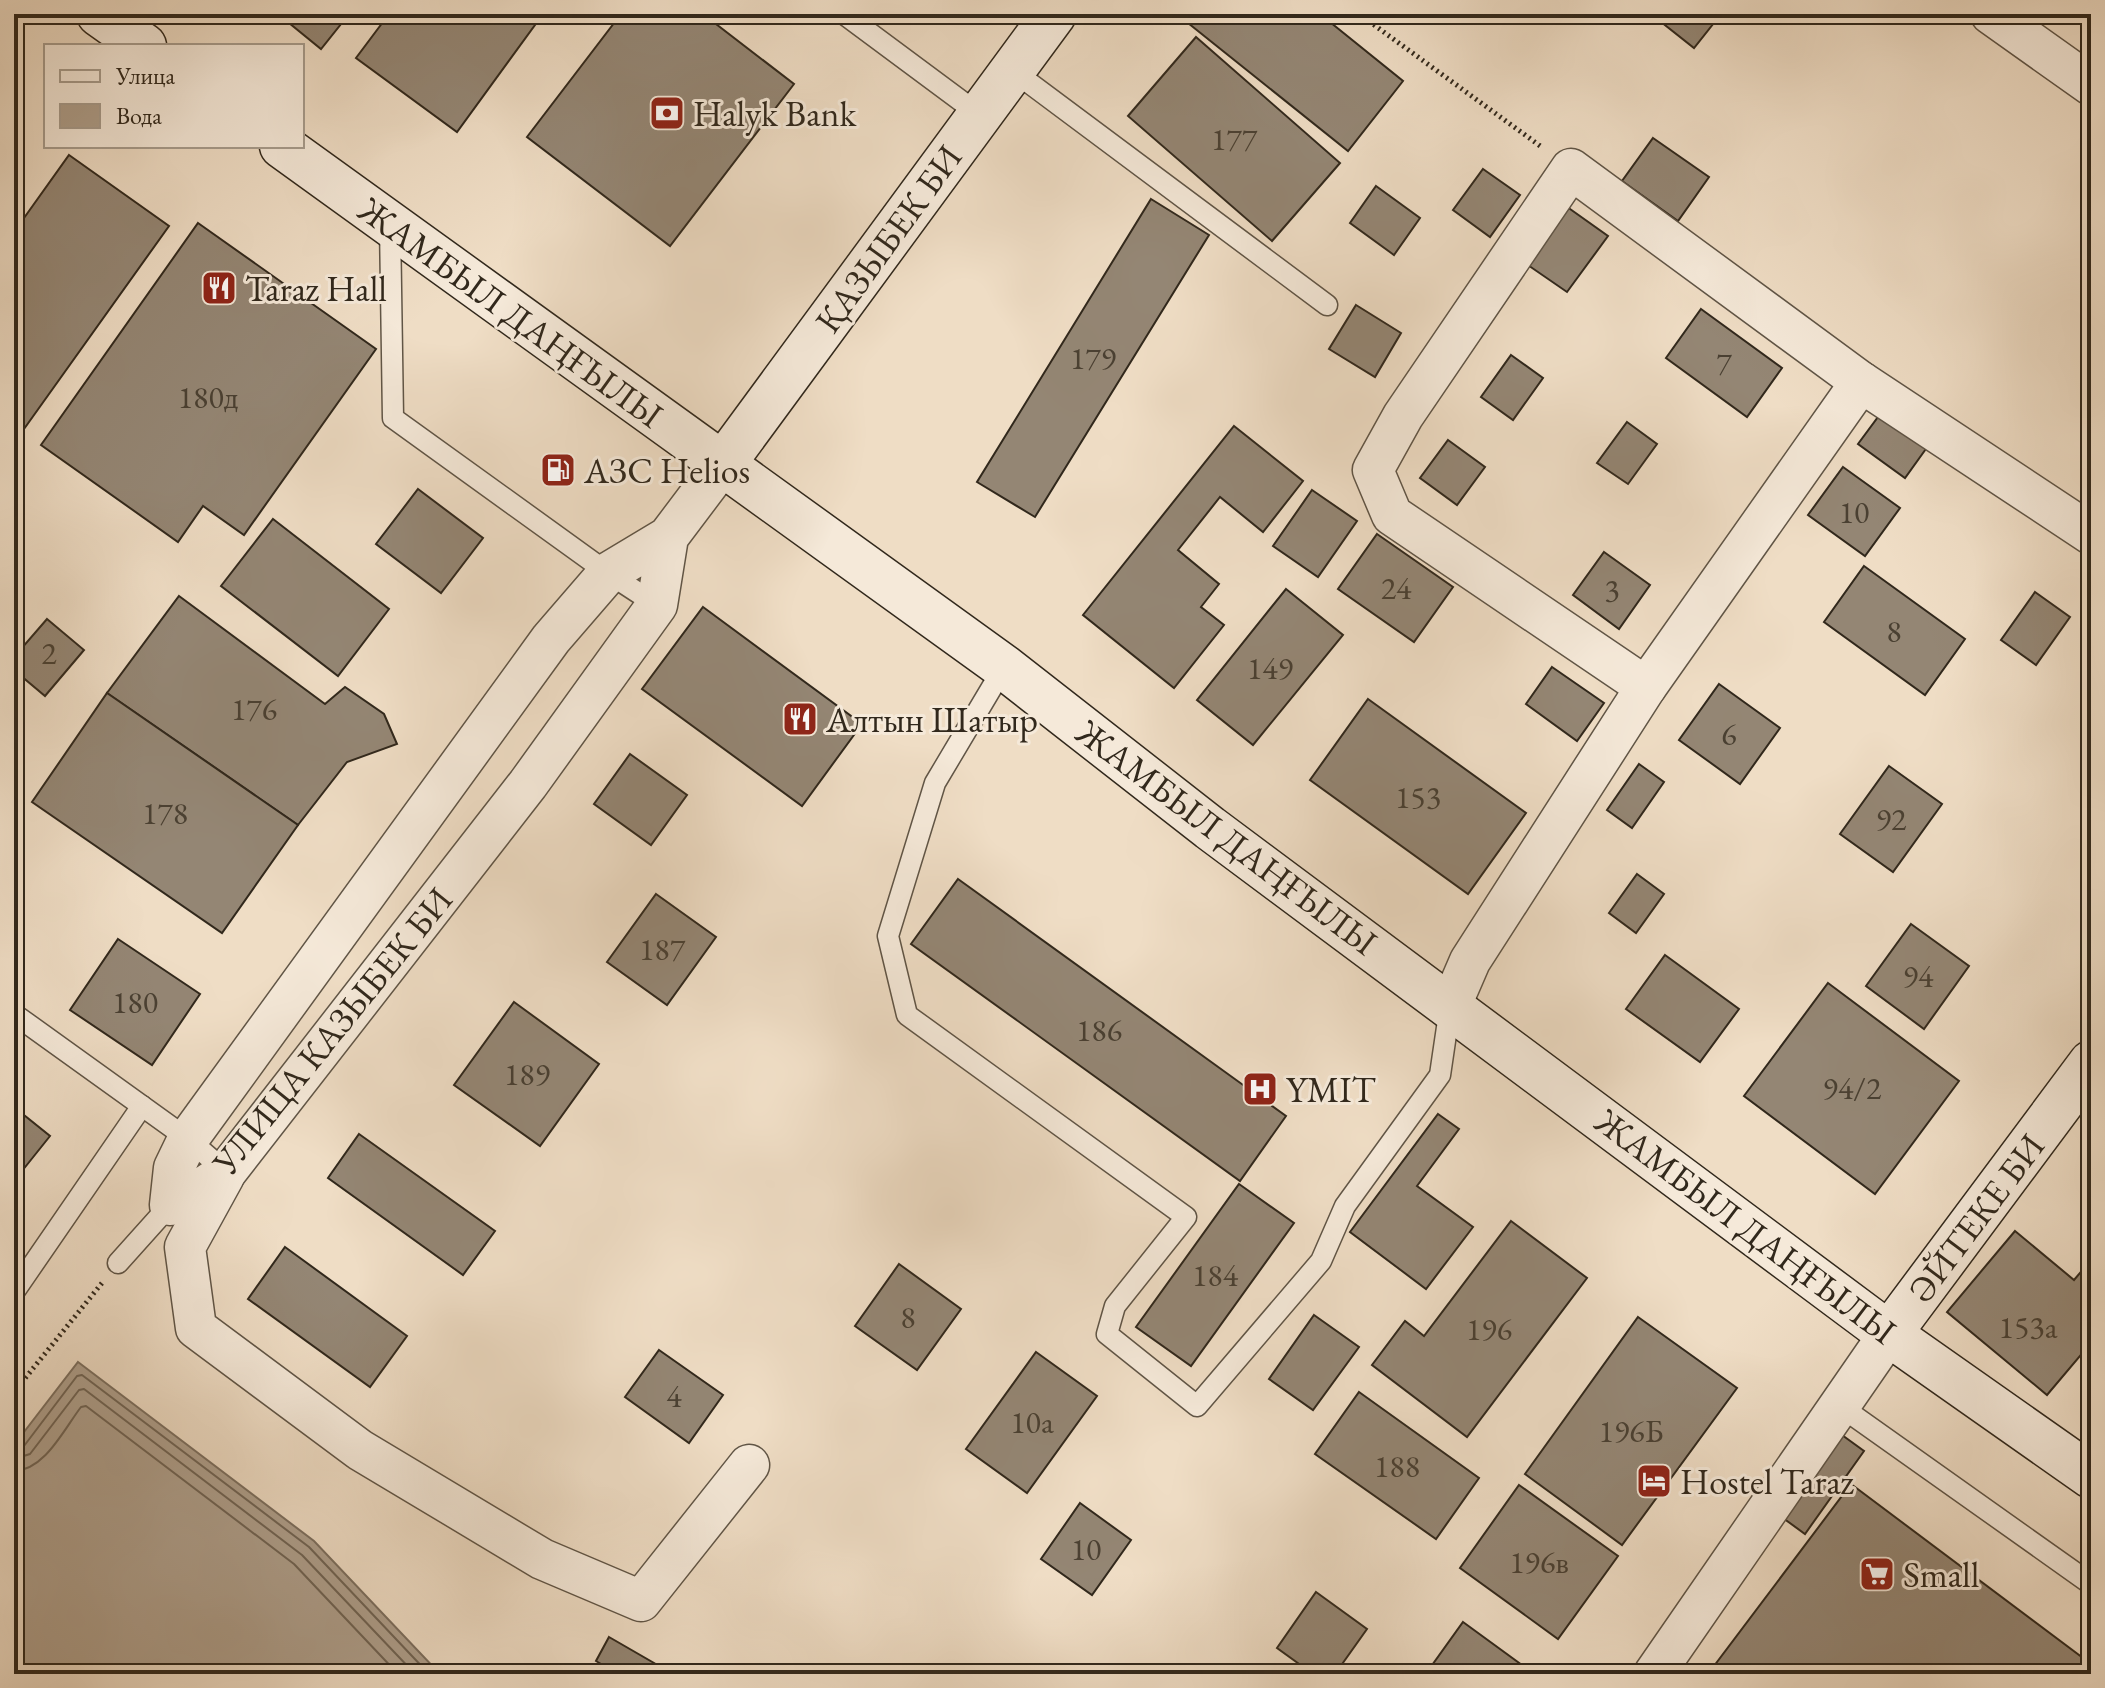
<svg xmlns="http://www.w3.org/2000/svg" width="2105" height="1688" viewBox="0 0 2105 1688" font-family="'EB Garamond',serif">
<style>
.water{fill:#ae9f8c;stroke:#7c6f5f;stroke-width:2}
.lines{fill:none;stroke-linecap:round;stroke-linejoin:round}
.shore{stroke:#706454;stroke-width:2}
.building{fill:#948674;stroke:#31281c;stroke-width:2}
.lane-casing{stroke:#605546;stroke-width:23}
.street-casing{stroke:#605546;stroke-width:43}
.secondary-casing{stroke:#31281c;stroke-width:47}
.path{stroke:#31281c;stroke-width:5;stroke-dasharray:2 4;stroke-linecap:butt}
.lane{stroke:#f5e9d9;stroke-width:20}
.street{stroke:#f5e9d9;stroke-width:40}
.secondary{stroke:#f5e9d9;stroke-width:44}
.labels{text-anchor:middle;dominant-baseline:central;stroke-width:6;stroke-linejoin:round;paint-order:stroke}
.number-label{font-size:32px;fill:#4a4032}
.poi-label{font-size:36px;fill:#31281c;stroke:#f5e9d9;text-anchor:start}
.street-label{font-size:36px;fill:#31281c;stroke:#f5e9d9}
</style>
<rect width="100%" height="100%" fill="#efddc5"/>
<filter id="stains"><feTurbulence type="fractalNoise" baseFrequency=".0025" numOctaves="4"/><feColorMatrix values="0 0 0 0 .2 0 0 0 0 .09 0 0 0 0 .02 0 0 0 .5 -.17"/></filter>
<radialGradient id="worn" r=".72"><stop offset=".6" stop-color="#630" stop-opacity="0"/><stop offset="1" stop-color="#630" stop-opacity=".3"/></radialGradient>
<!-- water -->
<path class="water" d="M78,1362l236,179 126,133h-426v-229z"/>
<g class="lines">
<!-- shore -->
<g class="shore">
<path d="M14,1449l10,-3 53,-70 5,-1 227,172 120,127"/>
<path d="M14,1459l16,-5 49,-64 5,-1 218,166 113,119"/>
<path d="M14,1471c31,-1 50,-42 67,-64l5,-1 208,158 104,110"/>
</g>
</g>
<!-- building -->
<g class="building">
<path d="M278,14h71l-28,35z"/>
<path d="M389,14h154l-86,118 -101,-74z"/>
<path d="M621,14h82l91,70 -124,162 -143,-109z"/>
<path d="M1320,14l83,67 -55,70 -170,-136z"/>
<path d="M1651,14h70l-27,34z"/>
<path d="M1196,37l144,126 -68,78 -144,-125z"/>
<path d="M1653,138l56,39 -31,44 -56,-40z"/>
<path d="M69,155l100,71 -150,210 -5,-3v-201z"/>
<path d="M1483,169l37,26 -30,42 -37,-27z"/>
<path d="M1376,186l44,32 -26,37 -44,-32z"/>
<path d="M1151,199l58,36 -174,282 -58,-35z"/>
<path d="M1563,204l45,32 -41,56 -45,-31z"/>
<path d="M198,223l178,126 -132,186 -41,-29 -25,36 -137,-97z"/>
<path d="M1356,305l45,28 -26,44 -46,-28z"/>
<path d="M1701,309l81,59 -35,49 -81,-59z"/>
<path d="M1511,355l32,23 -30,42 -32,-23z"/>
<path d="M1881,413l47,33 -23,32 -47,-34z"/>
<path d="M1627,422l30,22 -29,40 -31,-21z"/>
<path d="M1234,426l69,55 -40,51 -43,-35 -42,53 41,34 -18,23 23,18 -50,63 -91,-73z"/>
<path d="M1448,440l37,27 -28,38 -37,-27z"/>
<path d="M1843,467l57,41 -35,48 -57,-41z"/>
<path d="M418,489l65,49 -42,55 -65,-49z"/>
<path d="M1312,490l45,31 -39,56 -45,-31z"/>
<path d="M273,519l116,90 -51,67 -117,-90z"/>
<path d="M1377,534l76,53 -39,55 -76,-53z"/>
<path d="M1604,552l46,33 -31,44 -46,-34z"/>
<path d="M1864,566l101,73 -40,56 -101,-73z"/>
<path d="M1286,589l57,46 -90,110 -56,-45z"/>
<path d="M2035,592l35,25 -34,48 -35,-25z"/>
<path d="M179,596l146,108 20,-17 39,27 13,30 -50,18 -49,63 -191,-132z"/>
<path d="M703,607l159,117 -60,82 -160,-117z"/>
<path d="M47,619l37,31 -39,46 -31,-26v-13z"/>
<path d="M1552,667l52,36 -27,38 -51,-37z"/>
<path d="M1719,684l61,44 -40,56 -61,-44z"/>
<path d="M107,693l191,132 -76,108 -190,-131z"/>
<path d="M1368,699l158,114 -58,81 -158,-114z"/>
<path d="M630,754l57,41 -36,50 -57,-41z"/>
<path d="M1639,764l25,18 -32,46 -25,-18z"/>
<path d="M1889,766l53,38 -49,68 -53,-38z"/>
<path d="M1637,874l27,20 -28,39 -27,-20z"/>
<path d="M958,879l328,237 -46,65 -329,-237z"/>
<path d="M656,894l60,43 -49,68 -60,-43z"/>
<path d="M1911,924l58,42 -45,63 -58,-43z"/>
<path d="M118,939l82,55 -48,71 -82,-55z"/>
<path d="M1665,955l74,54 -39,53 -74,-53z"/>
<path d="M1828,983l131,98 -84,113 -131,-98z"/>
<path d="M514,1002l85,62 -59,82 -86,-61z"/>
<path d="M14,1107l36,29 -36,45z"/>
<path d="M1438,1114l21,15 -42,57 56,41 -47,62 -76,-57z"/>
<path d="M359,1134l136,97 -32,44 -135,-97z"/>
<path d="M1239,1184l55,39 -103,143 -55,-39z"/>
<path d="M1511,1221l76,57 -120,159 -95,-72 33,-44 19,15z"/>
<path d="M2015,1231l59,49 17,-20v83l-44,52 -100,-83z"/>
<path d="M285,1247l122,89 -37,51 -122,-88z"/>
<path d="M899,1264l62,45 -44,61 -62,-44z"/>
<path d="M1314,1315l45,32 -46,63 -44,-31z"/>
<path d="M1638,1317l99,71 -115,157 -97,-71z"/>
<path d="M659,1350l64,45 -34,48 -64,-46z"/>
<path d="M1036,1352l61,44 -70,97 -61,-44z"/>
<path d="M1359,1392l120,86 -43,61 -121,-85z"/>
<path d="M1842,1435l22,16 -59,83 -22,-16z"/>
<path d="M1851,1484l240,180v10h-383z"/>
<path d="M1519,1485l99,71 -60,83 -98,-71z"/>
<path d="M1080,1503l51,37 -39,55 -51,-36z"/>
<path d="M1316,1592l51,37 -32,45h-22l-36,-26z"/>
<path d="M1463,1622l63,46 -5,6h-82l-9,-6z"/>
<path d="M609,1637l64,37h-55l-22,-13z"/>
</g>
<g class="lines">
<defs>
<g id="lane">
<path d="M844,14l136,101"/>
<path d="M1012,70l315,235"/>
<path d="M390,224l3,194 215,155 49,32"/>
<path d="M1004,667l-69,116 -47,153 19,79 279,202 -71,89 -8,28 90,72 124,-145 24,-55 95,-131 10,-68"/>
<path d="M14,1014l174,125 38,33"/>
<path d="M118,1263l52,-58"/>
<path d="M14,1292l128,-186"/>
<path d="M1840,1406l251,178"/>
</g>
<g id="street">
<path d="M1991,14l100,71"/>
<path d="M668,537l-11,68 -129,179 -302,388 -40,27 -16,6 4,-37 14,-29 363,-500 57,-66 60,-36 55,-73"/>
<path d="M1646,687l-254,-172 -19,-45 30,-54 168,-247 290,213 230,152"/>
<path d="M1451,1005l19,-44 176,-274 215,-305"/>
<path d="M224,1176l-39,71 11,81 164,122 182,109 99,42 108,-136"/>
<path d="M1654,1674l235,-340"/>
</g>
<g id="secondary">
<path d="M99,14l45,32"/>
<path d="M282,146l722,521 206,161 679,506 202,142"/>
<path d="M723,464l331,-450"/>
<path d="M1889,1334l202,-271"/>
</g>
</defs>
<!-- lane casing -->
<use href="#lane" class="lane-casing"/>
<!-- street casing -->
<use href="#street" class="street-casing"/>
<!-- secondary casing -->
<use href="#secondary" class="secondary-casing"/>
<!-- path -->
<g class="path">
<path d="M1359,14l184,134"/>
<path d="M14,1392l88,-109"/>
</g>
<!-- lane -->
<use href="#lane" class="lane"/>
<!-- street -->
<use href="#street" class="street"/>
<!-- secondary -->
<use href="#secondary" class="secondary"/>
</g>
<!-- icons -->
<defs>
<symbol id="bank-square" viewBox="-11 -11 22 22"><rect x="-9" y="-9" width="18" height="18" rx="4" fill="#8f2418" stroke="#f5e9d9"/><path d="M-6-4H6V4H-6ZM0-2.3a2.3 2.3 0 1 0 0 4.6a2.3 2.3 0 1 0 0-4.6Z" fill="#fff"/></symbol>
<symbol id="restaurant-square" viewBox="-11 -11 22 22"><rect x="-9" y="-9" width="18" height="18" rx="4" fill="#8f2418" stroke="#f5e9d9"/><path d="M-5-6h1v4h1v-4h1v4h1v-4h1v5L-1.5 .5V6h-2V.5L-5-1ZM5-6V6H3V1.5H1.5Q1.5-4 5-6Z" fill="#fff"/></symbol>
<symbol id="fuel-square" viewBox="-11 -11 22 22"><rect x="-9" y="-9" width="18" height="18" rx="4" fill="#8f2418" stroke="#f5e9d9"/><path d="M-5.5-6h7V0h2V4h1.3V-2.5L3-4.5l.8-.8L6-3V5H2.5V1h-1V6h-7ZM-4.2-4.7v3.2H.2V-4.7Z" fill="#fff"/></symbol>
<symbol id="hospital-square" viewBox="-11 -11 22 22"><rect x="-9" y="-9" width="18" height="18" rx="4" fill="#8f2418" stroke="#f5e9d9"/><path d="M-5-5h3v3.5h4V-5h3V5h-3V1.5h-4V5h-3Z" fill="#fff"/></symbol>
<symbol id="hotel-square" viewBox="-11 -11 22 22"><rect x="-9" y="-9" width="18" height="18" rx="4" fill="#8f2418" stroke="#f5e9d9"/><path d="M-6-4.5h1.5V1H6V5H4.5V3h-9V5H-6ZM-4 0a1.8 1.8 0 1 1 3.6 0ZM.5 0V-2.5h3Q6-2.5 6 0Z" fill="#fff"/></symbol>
<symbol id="supermarket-square" viewBox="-11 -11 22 22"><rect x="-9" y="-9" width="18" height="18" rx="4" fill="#8f2418" stroke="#f5e9d9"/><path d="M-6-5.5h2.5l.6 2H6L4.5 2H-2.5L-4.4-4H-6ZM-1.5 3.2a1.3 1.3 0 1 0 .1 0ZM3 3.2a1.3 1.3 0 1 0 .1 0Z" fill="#fff"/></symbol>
</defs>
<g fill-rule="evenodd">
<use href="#bank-square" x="647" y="93" width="40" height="40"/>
<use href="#restaurant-square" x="199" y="268" width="40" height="40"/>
<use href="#fuel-square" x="538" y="450" width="40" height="40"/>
<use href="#restaurant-square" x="780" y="699" width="40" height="40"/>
<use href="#hospital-square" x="1240" y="1069" width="40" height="40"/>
<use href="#hotel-square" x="1634" y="1461" width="40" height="40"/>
<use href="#supermarket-square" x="1857" y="1554" width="40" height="40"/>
</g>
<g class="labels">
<!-- number labels -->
<g class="number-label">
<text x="1234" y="139">177</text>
<text x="1093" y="358">179</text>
<text x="1724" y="363">7</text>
<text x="208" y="397">180д</text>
<text x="1854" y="512">10</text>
<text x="1396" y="588">24</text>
<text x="1612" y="590">3</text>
<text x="1894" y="631">8</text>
<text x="49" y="653">2</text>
<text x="1270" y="668">149</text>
<text x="254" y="709">176</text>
<text x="1729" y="734">6</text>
<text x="1418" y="797">153</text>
<text x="165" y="813">178</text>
<text x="1891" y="819">92</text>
<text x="662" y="949">187</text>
<text x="1918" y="976">94</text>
<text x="135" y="1002">180</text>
<text x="1099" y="1030">186</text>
<text x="527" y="1074">189</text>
<text x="1852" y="1088">94/2</text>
<text x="1215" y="1275">184</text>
<text x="908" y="1317">8</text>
<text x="2028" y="1327">153а</text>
<text x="1489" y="1329">196</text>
<text x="674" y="1396">4</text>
<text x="1032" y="1422">10а</text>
<text x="1631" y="1431">196Б</text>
<text x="1397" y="1466">188</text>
<text x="1086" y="1549">10</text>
<text x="1539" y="1562">196в</text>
</g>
<!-- poi labels -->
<g class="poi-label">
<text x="693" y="113">Halyk Bank</text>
<text x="245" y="288">Taraz Hall</text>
<text x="584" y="470">АЗС Helios</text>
<text x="826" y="719">Алтын Шатыр</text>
<text x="1286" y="1089">YMIT</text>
<text x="1680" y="1481">Hostel Taraz</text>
<text x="1903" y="1574">Small</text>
</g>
<!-- street labels -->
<g class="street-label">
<text transform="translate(888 239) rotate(-54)">ҚАЗЫБЕК БИ</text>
<text transform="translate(511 312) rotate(36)">ЖАМБЫЛ ДАҢҒЫЛЫ</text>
<text transform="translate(1227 837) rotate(37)">ЖАМБЫЛ ДАҢҒЫЛЫ</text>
<text transform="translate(332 1031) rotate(-51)">УЛИЦА КАЗЫБЕК БИ</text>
<text transform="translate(1976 1218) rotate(-53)">ӘЙТЕКЕ БИ</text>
<text transform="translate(1746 1226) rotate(37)">ЖАМБЫЛ ДАҢҒЫЛЫ</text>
</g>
</g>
<!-- margin -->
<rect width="2105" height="1688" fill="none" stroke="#efddc5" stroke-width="48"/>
<rect x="16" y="16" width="2073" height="1656" fill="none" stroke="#31281c" stroke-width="4"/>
<rect x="24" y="24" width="2057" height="1640" fill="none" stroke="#31281c" stroke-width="2"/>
<!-- legend -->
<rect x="44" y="44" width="260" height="104" fill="#f5e9d9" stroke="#a79c8d" stroke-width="2"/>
<rect x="60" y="70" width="40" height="12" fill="#f5e9d9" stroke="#a79c8d" stroke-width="2"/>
<text x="116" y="84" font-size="24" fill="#31281c">Улица</text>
<rect x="60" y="104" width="40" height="24" fill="#ae9f8c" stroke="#a79c8d" stroke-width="2"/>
<text x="116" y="124" font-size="24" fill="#31281c">Вода</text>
<rect width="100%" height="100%" filter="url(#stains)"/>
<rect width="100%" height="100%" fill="url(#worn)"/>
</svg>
